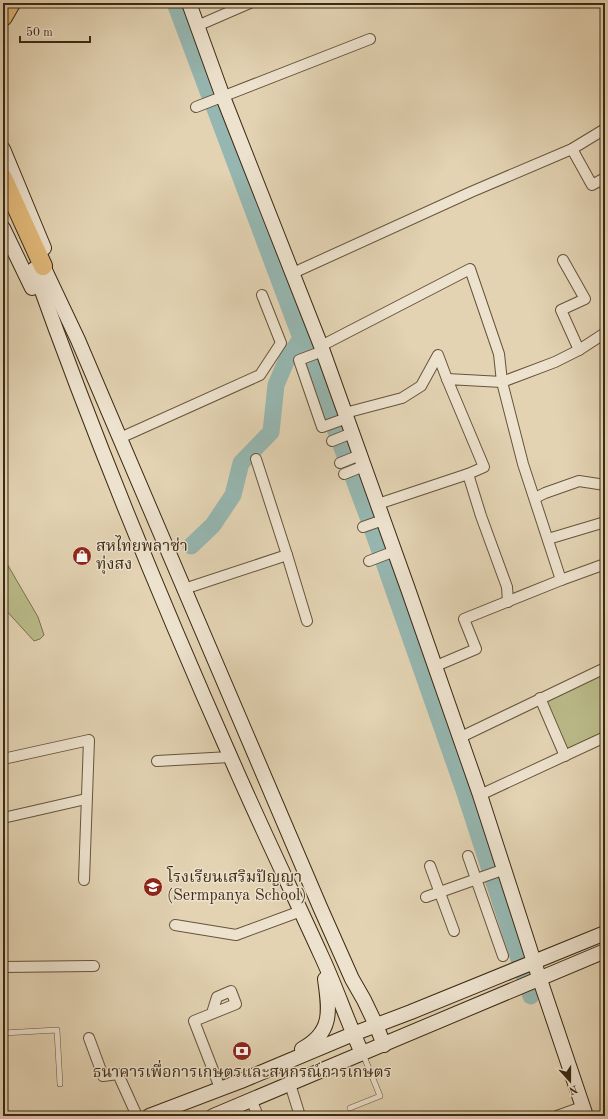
<svg xmlns="http://www.w3.org/2000/svg" width="608" height="1119" viewBox="0 0 608 1119" font-family="'Old Standard TT','Noto Serif Thai',serif">
<style>
.green{fill:#babb89;stroke:#7b724e}
.lines{fill:none;stroke-linecap:round;stroke-linejoin:round}
.river{stroke:#96b7b1;stroke-width:17}
.lane-casing{stroke:#66543b;stroke-width:6}
.street-casing{stroke:#66543b;stroke-width:12}
.secondary-casing{stroke:#3c2a13;stroke-width:16}
.highway-casing{stroke:#3c2a13;stroke-width:20}
.lane{stroke:#ede2ce;stroke-width:5}
.street{stroke:#ede2ce;stroke-width:10}
.secondary{stroke:#ede2ce;stroke-width:14}
.highway{stroke:#e2ba7a;stroke-width:18}
.labels{text-anchor:middle;dominant-baseline:central;stroke-width:3;stroke-linejoin:round;paint-order:stroke}
.poi-label{font-size:16px;fill:#3c2a13;stroke:#ede2ce;text-anchor:start}
</style>
<rect width="100%" height="100%" fill="#e3d3b3"/>
<filter id="stains"><feTurbulence type="fractalNoise" baseFrequency=".005" numOctaves="4"/><feColorMatrix values="0 0 0 0 .2 0 0 0 0 .09 0 0 0 0 .02 0 0 0 .5 -.17"/></filter>
<radialGradient id="worn" r=".72"><stop offset=".6" stop-color="#630" stop-opacity="0"/><stop offset="1" stop-color="#630" stop-opacity=".3"/></radialGradient>
<!-- green -->
<g class="green">
<path d="M3,557l35,60 6,18 -4,4 -6,2 -31,-34z"/>
<path d="M605,668v69l-40,19 -25,-58z"/>
</g>
<g class="lines">
<!-- river -->
<g class="river">
<path d="M175,3l34,91"/>
<path d="M214,106l154,411 96,273 67,206"/>
<path d="M191,546l22,-21 20,-30 8,-32 30,-31 5,-47 12,-28 13,-18"/>
</g>
<defs>
<g id="lane">
<path d="M3,1033l54,-3 3,54"/>
<path d="M350,1108l30,-12 -17,-42"/>
</g>
<g id="street">
<path d="M197,26l53,-23"/>
<path d="M196,107l174,-68"/>
<path d="M572,149l20,36 9,-5 4,5"/>
<path d="M563,260l22,39 -24,11 18,40"/>
<path d="M293,273l178,-81 101,-43 33,-20"/>
<path d="M321,346l149,-77 29,85 3,28 -55,-3 37,88 -16,7"/>
<path d="M323,351l-24,9 23,67 25,-9"/>
<path d="M345,413l57,-15 19,-12 17,-31 9,24"/>
<path d="M120,438l140,-63 21,-32 -19,-48"/>
<path d="M332,441l20,-8"/>
<path d="M340,463l20,-8"/>
<path d="M344,474l20,-8"/>
<path d="M535,498l10,-5 34,-12 26,4"/>
<path d="M378,504l90,-30 13,42 26,71 1,15"/>
<path d="M363,527l20,-7"/>
<path d="M548,539l57,-17"/>
<path d="M287,555l20,66"/>
<path d="M369,561l26,-10"/>
<path d="M561,580l44,-16"/>
<path d="M184,589l103,-34 -31,-96"/>
<path d="M436,666l40,-17 -12,-30 97,-39 -38,-116 -21,-82 53,-20 24,-12 26,-17"/>
<path d="M540,698l25,58"/>
<path d="M461,737l144,-69"/>
<path d="M3,759l86,-19 -5,140"/>
<path d="M157,761l73,-4"/>
<path d="M480,795l125,-58"/>
<path d="M3,818l83,-19"/>
<path d="M468,856l35,100"/>
<path d="M430,866l24,65"/>
<path d="M426,897l79,-28"/>
<path d="M175,925l61,10 65,-24"/>
<path d="M3,967l91,-1"/>
<path d="M212,1013l5,-16 14,-6 5,13 -42,17 26,67"/>
<path d="M89,1038l14,38 15,-2 19,42"/>
<path d="M290,1084l10,32"/>
<path d="M251,1099l7,17"/>
<path d="M557,1116l25,-9"/>
</g>
<g id="secondary">
<path d="M189,3l34,94 98,249 87,243 72,206 54,167 52,154"/>
<path d="M3,149l41,99"/>
<path d="M3,228l29,60"/>
<path d="M43,266l35,74 242,567 32,72 12,21 12,25 8,20"/>
<path d="M34,269c59,165 125,327 196,487 29,67 61,133 91,199 15,32 26,66 41,98"/>
<path d="M302,1049c32,-17 27,-40 23,-70"/>
<path d="M149,1116l92,-35 112,-47 58,-22 194,-79"/>
<path d="M213,1116l392,-165"/>
</g>
<g id="highway">
<path d="M3,17l8,-14"/>
<path d="M3,178l40,88"/>
</g>
</defs>
<!-- lane casing -->
<use href="#lane" class="lane-casing"/>
<!-- street casing -->
<use href="#street" class="street-casing"/>
<!-- secondary casing -->
<use href="#secondary" class="secondary-casing"/>
<!-- highway casing -->
<use href="#highway" class="highway-casing"/>
<!-- lane -->
<use href="#lane" class="lane"/>
<!-- street -->
<use href="#street" class="street"/>
<!-- secondary -->
<use href="#secondary" class="secondary"/>
<!-- highway -->
<use href="#highway" class="highway"/>
</g>
<!-- icons -->
<defs>
<symbol id="shop-disc" viewBox="-11 -11 22 22"><circle r="9.5" fill="#8f2418" stroke="#ede2ce"/><path d="M-5-2.5h2.3a2.7 3.5 0 0 1 5.4 0H5L5.5 6h-11ZM-1.5-2.5h3a1.5 2.3 0 0 0-3 0Z" fill="#fff"/></symbol>
<symbol id="school-disc" viewBox="-11 -11 22 22"><circle r="9.5" fill="#8f2418" stroke="#ede2ce"/><path d="M0-5L7-2L0 1L-7-2ZM-4 1L0 2.5L4 1V4Q0 6-4 4Z" fill="#fff"/></symbol>
<symbol id="bank-disc" viewBox="-11 -11 22 22"><circle r="9.5" fill="#8f2418" stroke="#ede2ce"/><path d="M-6-4H6V4H-6ZM0-2.3a2.3 2.3 0 1 0 0 4.6a2.3 2.3 0 1 0 0-4.6Z" fill="#fff"/></symbol>
</defs>
<g fill-rule="evenodd">
<use href="#shop-disc" x="71" y="545" width="22" height="22"/>
<use href="#school-disc" x="142" y="876" width="22" height="22"/>
<use href="#bank-disc" x="231" y="1040" width="22" height="22"/>
</g>
<g class="labels">
<!-- poi labels -->
<g class="poi-label">
<text x="96" y="547">สหไทยพลาซ่า<tspan x="96" dy="18">ทุ่งสง</tspan></text>
<text x="167" y="878">โรงเรียนเสริมปัญญา<tspan x="167" dy="18">(Sermpanya School)</tspan></text>
<text x="242" y="1073" text-anchor="middle">ธนาคารเพื่อการเกษตรและสหกรณ์การเกษตร</text>
</g>
</g>
<!-- margin -->
<rect width="608" height="1119" fill="none" stroke="#e3d3b3" stroke-width="16"/>
<rect x="4" y="4" width="600" height="1111" fill="none" stroke="#3c2a13" stroke-width="2"/>
<rect x="8" y="8" width="592" height="1103" fill="none" stroke="#3c2a13"/>
<!-- north arrow -->
<g transform="translate(570 1081) rotate(159)" stroke="#ede2ce" stroke-width="3" paint-order="stroke">
<path d="M0-3L7 15L0 10L-7 15Z" fill="#3c2a13"/>
<text y="-6" font-size="11" font-weight="bold" text-anchor="middle" fill="#3c2a13">N</text>
</g>
<!-- scale -->
<path d="M20 36v6h70v-6" fill="none" stroke="#3c2a13" stroke-width="2"/>
<text x="26" y="36" font-size="12" fill="#3c2a13" stroke="#ede2ce" stroke-width="3" paint-order="stroke">50 m</text>
<rect width="100%" height="100%" filter="url(#stains)"/>
<rect width="100%" height="100%" fill="url(#worn)"/>
</svg>
